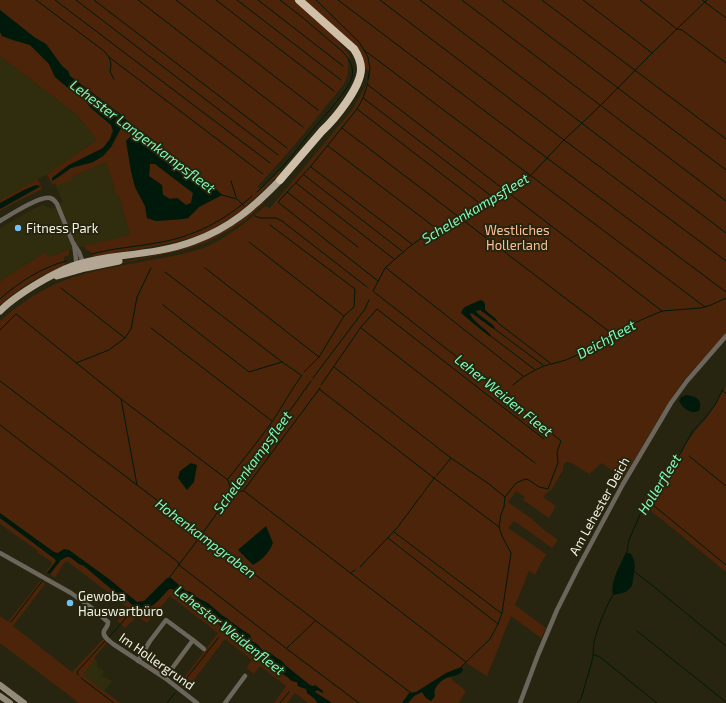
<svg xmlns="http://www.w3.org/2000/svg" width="726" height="703" viewBox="0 0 726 703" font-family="'Exo 2',sans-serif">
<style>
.built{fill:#302d0f}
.green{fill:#4b2409}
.water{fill:#00190b;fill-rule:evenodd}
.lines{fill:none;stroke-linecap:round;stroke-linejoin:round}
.stream{stroke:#00190b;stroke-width:1}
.street{stroke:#6b655c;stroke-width:4.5}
.secondary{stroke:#948a7b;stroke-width:6}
.primary{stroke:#b3a693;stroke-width:7}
.highway{stroke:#d0c0a9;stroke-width:8}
.tram{stroke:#9a9987;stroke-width:1}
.poi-dot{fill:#70c1f4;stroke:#27250f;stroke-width:1.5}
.labels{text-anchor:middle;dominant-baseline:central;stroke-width:4;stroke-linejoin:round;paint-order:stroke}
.poi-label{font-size:13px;fill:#f3f3e5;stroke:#27250f;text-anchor:start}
.park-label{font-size:13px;fill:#ffbf99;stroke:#27250f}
.street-label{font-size:13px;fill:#f3f3e5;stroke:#27250f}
.water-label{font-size:14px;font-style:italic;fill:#7dfbb7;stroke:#27250f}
</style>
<rect width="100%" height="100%" fill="#27250f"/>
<!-- built -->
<g class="built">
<path d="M0,56l77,59 20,25 -48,33 -49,27z"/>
<path d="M106,162l11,35 2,-1 11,39 -61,15 -21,7 -2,-5 -40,25 -6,5v-54l41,-23 5,1 6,3 11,-7 -7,-16 15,-6v-3z"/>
<path d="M95,659l2,2v6l7,4 -2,5 10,5 -8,10 -21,-16z"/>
</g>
<!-- green -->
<g class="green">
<path d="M0,0h295c19,17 40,35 55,56l-1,1 2,2 -3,1c1,10 0,16 -4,24l-50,62 -37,41 4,2 18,-18 2,1c-21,22 -43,45 -71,58 -20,10 -44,14 -66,18 -17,3 -34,6 -51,9l-2,-5 -5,-2 -2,-4 46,-11 -11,-39 -2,1 -11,-35 -35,15 1,3 -16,6 -1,-3 -3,2 -5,-11 50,-34 -20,-25 -77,-59v-24l2,4 11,4 17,5 19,19 6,13 19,16 11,6 5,8 21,18 2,6 -3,8 -7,9 -34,17 -17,13 3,2 16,-12 22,-6 10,-6 8,-9 10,-19c4,-3 6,-1 9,2l1,6 -5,5 5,30 4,16 10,19 2,12 9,3 27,-2 5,-1 11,-11 23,-12 -4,-4 -71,-56 -16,-11 -11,-10 -50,-38 -2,-5 -6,-5 -16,-22 -12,-7 -34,-27z"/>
<path d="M304,0h422v333l-42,47 -25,38 -36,61 -21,-16 -13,11 -17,-11 -6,-1 -2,2 -1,6 -11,19 -4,3 -5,5 13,9 -7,12 -26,-18 2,-3 -9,-6 -8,11 24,17 10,9 16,12 -6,8 -38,-27 -6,7 38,26 -11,21 -6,-4 -14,34 31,23 -5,10 -30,-22 -24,60 -21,-13 -7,6 -49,27 -5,7h-77l-159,-122 -20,24 -12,1 -41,-31c6,7 18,17 25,22 7,4 10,5 14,12 4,0 7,1 11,0 9,-3 17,-13 23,-20h3l5,2 4,5 7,3 9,6 20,17 6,7c3,0 3,-1 6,1 5,4 10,9 14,13 13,12 27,23 42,33 4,2 6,5 10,6h2l1,4 8,3c2,6 5,6 9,10 1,1 2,3 3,4h-10l-13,-10 -8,10h-13l12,-17 -26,-20 -6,8 -8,-6 6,-8 -27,-21 -38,50 -2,-2h-3l-2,-1v-3l38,-50 -48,-37 -23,27 -10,-7 -12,12 -8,-7 10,-11v-3l-60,-46 -3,2 -9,15 -5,-4c4,-6 12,-21 21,-16 5,2 7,6 13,7l-14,-11 -11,3 -59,-41v-195c19,-17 40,-31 63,-40 25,-10 57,-15 83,-20 20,-4 43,-7 62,-15 21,-10 39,-24 57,-40l5,2 82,-98 18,-32v-8l-6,-1 -3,-14 -5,-7 -11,-11z"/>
<path d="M150,164h5l38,29 -2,10 -5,2 -9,-7 -7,1 -7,-4 -14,-19z"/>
<path d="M38,179l4,10 -20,10 -22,12v-2l39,-22 -3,-2 -12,5 -24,13v-3z"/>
<path d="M263,202l1,1 -20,18 -14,9 -25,13 -22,7 -88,19 -1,-1 89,-19 21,-8 26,-13 13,-9z"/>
<path d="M69,250v4l-1,2h-3l-1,2 1,7c-25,10 -44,22 -65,40v-23l6,-5 40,-25 2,5z"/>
<path d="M726,386v186l-61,-50 -23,-18 4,-7 3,2 33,-47 5,-10 8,-11 13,-15 8,-12 4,-8z"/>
<path d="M0,518l55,41 1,2 -9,12 -1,-1 6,-8 -1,-1v-2l-13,-8v-2l-38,-27z"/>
<path d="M42,580l3,4 -32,42 59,46 30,-32h2l2,2v2l-12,14 1,1 -12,16 37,28h-41l-79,-60v-27l8,6 32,-41z"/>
<path d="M451,677l1,3 14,11 -7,12h-51c4,-4 9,-11 15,-11l3,6 8,-5c1,-8 9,-15 17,-16z"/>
</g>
<!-- water -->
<g class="water">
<path d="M0,10l34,27 12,7 16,22 6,5 2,5 50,38 11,10 16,11 71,56 4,4 -23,12 -11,11 -5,1 -27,2 -9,-3 -2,-12 -10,-19 -4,-16 -5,-30 5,-5 -1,-6c-3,-3 -5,-5 -9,-2l-10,19 -8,9 -10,6 -22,6 -19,13v-3l17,-13 34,-17 7,-9 3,-8 -2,-6 -21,-18 -5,-8 -11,-6 -19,-16 -6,-13 -19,-19 -17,-5 -11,-4 -2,-4zM150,164h5l38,29 -2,10 -5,2 -9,-7 -7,1 -7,-4 -1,-10 -13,-9z"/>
<path d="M36,185l4,1 -1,1 -39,22v-6l24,-13z"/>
<path d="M481,300c5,2 4,5 4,10l11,9 2,4 -3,-2 -15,-11 -4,1 1,2 16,12 3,5 -4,-2 -19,-14 -2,-1 -1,1c5,10 16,14 22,23l-3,-1 -10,-8 -18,-15c2,-7 7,-7 13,-10 2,-1 4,-2 7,-3z"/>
<path d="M686,395c10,1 17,5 13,16 -10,3 -15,-2 -20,-10l2,-4z"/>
<path d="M191,463l6,2 -3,17 -7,8 -9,-12 2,-7z"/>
<path d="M0,513l54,39 4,1 6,-4 5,1 40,29 28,23 7,-1 23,-23h4l15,13 5,1 3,2 2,3 12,6 15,13 4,2 4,4 19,13 1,2 -1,1 -2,-1v2l9,5 9,10 3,1v-2l1,-1c4,6 11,6 15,13l25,20 3,1 2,-1 8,6v2l-6,-3 -2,2 17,11h-14l-2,-2 -1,-2 -8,-6 -1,-4 -8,-3 -1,-4h-2l-5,-2 -1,-2 -18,-12 -42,-36 -2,-1h-4l-6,-7 -20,-17 -9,-6 -7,-3 -4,-5 -5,-2h-3c-7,7 -14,17 -23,20 -4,1 -7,0 -11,0 -4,-6 -7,-9 -14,-12l-37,-31 -5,-2 -9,-7h-4l-5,3 -11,14 -3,-1 9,-12 -1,-2 -55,-41z"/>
<path d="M266,526l7,17c-5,11 -9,15 -20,22l-15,-15z"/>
<path d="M626,552l5,2 3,6 1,7 -3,19 -6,6 -13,3c-3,-15 8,-30 13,-43z"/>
<path d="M461,667l2,3c-4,7 -11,5 -17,8 -6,3 -14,11 -11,18l-2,3 -2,2 -5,-3 -4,-6 -8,4 -6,7h-6l7,-10 7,-1 30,-19z"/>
</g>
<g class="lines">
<!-- stream -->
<g class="stream">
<path d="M36,0l68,51 5,6 2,7 -1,8 4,7"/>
<path d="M55,0l215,163"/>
<path d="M76,0l202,155"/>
<path d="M94,0l193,148"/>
<path d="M138,0l165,127"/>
<path d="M176,0l142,110"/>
<path d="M216,0l118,91"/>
<path d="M237,0l104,80"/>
<path d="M258,0l85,66"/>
<path d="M316,0l43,42 5,8 4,7 2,12 -2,10"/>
<path d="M338,0l209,158 179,134"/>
<path d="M380,0l184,140 162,121"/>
<path d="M420,0l306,233"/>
<path d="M462,0l264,201"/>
<path d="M502,0l224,170"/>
<path d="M542,0l184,139"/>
<path d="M583,0l69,53"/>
<path d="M640,0l37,29 5,1 44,33"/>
<path d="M702,0l24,18"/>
<path d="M364,50l341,257"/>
<path d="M109,57l154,117"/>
<path d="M368,83l-5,15 -6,11 -46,57 -33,36 1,1 99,78"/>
<path d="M368,85l294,226"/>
<path d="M363,98l131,100"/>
<path d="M357,109l125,96"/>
<path d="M342,128l269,205"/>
<path d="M328,146l109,83"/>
<path d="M311,167l101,77"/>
<path d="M304,175l98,76"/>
<path d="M231,181l5,16"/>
<path d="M296,183l98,76"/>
<path d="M257,192c11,-11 23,-22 33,-34 9,-10 16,-21 25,-31 9,-11 34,-37 37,-50 2,-10 -2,-17 -9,-25l-41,-35 -22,-17"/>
<path d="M287,192l71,55"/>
<path d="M222,195l15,4 7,7"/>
<path d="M255,216l5,2h16l6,3 85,66"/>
<path d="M270,225l85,64 -1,18 -10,9 -25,41 -15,15"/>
<path d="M249,242l95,74"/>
<path d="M92,254c21,-6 43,-7 64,-11 38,-6 68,-22 96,-47"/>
<path d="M205,268l114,89"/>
<path d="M386,268l137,108"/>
<path d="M165,272l117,90 19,13"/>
<path d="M61,288l64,50"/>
<path d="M373,291l12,-23 24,-21 18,-13 34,-15 21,-14 25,-13 23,-16 34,-36 37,-35 51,-52 55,-53"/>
<path d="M374,292l129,101 58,48 -4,11 1,11 -10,26 -9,-2 -10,-7 -4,-1 -9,4 -11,14 -1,10 -3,7 -2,13 3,9 9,17 -9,60 -4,11 -8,15 -29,28"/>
<path d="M0,299c19,-17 41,-31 66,-38"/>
<path d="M163,305l86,67 33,-10"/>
<path d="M498,323l52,40"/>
<path d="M151,328l121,93"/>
<path d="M361,328l174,135"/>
<path d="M0,330l16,-16 105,85 107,81 3,11h13l222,171"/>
<path d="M496,330l47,35"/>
<path d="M492,337l42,32"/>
<path d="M76,363l33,-13 16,-12 6,-9 6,-32 14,-29"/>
<path d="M334,367l117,91 38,26 16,13"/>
<path d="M313,378l52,-69 4,-9"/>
<path d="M0,381l411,312"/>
<path d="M321,385l40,-58 16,-18 167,130"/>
<path d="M513,385l10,-8 12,-7 9,-4 22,-6 29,-13 16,-14 51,-22 39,-3 10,-3 15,-7"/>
<path d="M319,389l115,89 65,49"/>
<path d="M723,391l3,3"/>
<path d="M121,399l16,86"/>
<path d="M0,425l178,137 1,3 108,84 72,54"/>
<path d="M689,456l37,30"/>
<path d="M437,475l14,-17"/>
<path d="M228,479c15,-19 30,-38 44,-57 10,-15 19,-32 30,-47"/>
<path d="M244,490l76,-102"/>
<path d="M647,500l79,65"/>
<path d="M394,532l107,81"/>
<path d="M388,538l110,86"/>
<path d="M627,552l2,-12 15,-35 6,-11 11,-14 9,-15 10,-11 7,-13 6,-10 12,-13 10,-13 8,-16"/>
<path d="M360,567l37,-39 38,-51"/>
<path d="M635,572l18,14 73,60"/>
<path d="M351,573l4,-3"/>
<path d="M169,578l33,-44 109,-153"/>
<path d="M11,622l32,-42"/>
<path d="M637,631l89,71"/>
<path d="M109,637l26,-29"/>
<path d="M287,648l28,-27"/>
<path d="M594,655l6,2 5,4 52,42"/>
<path d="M78,675l-1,-3 28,-31"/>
<path d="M81,678l33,25"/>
<path d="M182,684l37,-47"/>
<path d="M167,703l8,-10"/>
<path d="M280,703l9,-11"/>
<path d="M577,703l4,-4 11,-38c2,-7 1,-13 2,-19 3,-13 12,-36 19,-47"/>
</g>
<!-- street -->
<g class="street">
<path d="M0,221c10,-6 39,-25 50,-23 4,1 5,3 7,6l16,39 6,9 5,13"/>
<path d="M74,244l3,23"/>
<path d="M0,553l71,40 21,15 16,14c0,5 -2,5 -4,9 -2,6 6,10 9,13l52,34 32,25"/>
<path d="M193,640l11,9"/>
<path d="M138,661l12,-20 16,-21 27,20 -28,38"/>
<path d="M225,703l20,-27"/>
<path d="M520,703l18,-48 19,-45 21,-42 45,-84 48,-81 16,-22 39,-45"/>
</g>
<!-- secondary -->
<g class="secondary">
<path d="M0,685l24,18"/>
<path d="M0,696l10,7"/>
</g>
<!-- primary -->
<g class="primary">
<path d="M57,276l28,-8 34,-7"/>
<path d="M0,311c14,-14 31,-24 47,-33 8,-4 16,-9 25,-12 15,-5 32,-8 48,-10 24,-3 51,-6 74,-15 36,-13 60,-34 86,-61"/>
</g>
<!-- highway -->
<path class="highway" d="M280,180l42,-49c13,-12 39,-44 39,-62 0,-8 -3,-14 -7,-20l-55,-49"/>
<!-- tram -->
<path class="tram" d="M0,688l19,15"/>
</g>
<!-- markers -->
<g class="poi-dot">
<circle cx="18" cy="228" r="4"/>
<circle cx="70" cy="603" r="4"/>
</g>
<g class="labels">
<!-- poi labels -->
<g class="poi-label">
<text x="26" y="228">Fitness Park</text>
<text x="78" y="596">Gewoba<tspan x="78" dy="15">Hauswartbüro</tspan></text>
</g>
<!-- park labels -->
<g class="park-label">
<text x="517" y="230">Westliches<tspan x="517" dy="15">Hollerland</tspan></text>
</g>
<!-- street labels -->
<g class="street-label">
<text transform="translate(599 506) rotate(-61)">Am Lehester Deich</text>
<text transform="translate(157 661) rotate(35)">Im Hollergrund</text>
</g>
<!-- water labels -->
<g class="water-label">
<text transform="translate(143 136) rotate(37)">Lehester Langenkampsfleet</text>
<text transform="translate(475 208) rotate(-31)">Schelenkampsfleet</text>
<text transform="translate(606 339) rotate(-29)">Deichfleet</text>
<text transform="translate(504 395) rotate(39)">Leher Weiden Fleet</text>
<text transform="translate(252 462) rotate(-54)">Schelenkampsfleet</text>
<text transform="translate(659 484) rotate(-58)">Hollerfleet</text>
<text transform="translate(206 538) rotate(37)">Hohenkampgraben</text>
<text transform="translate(230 630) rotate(38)">Lehester Weidenfleet</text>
</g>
</g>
</svg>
